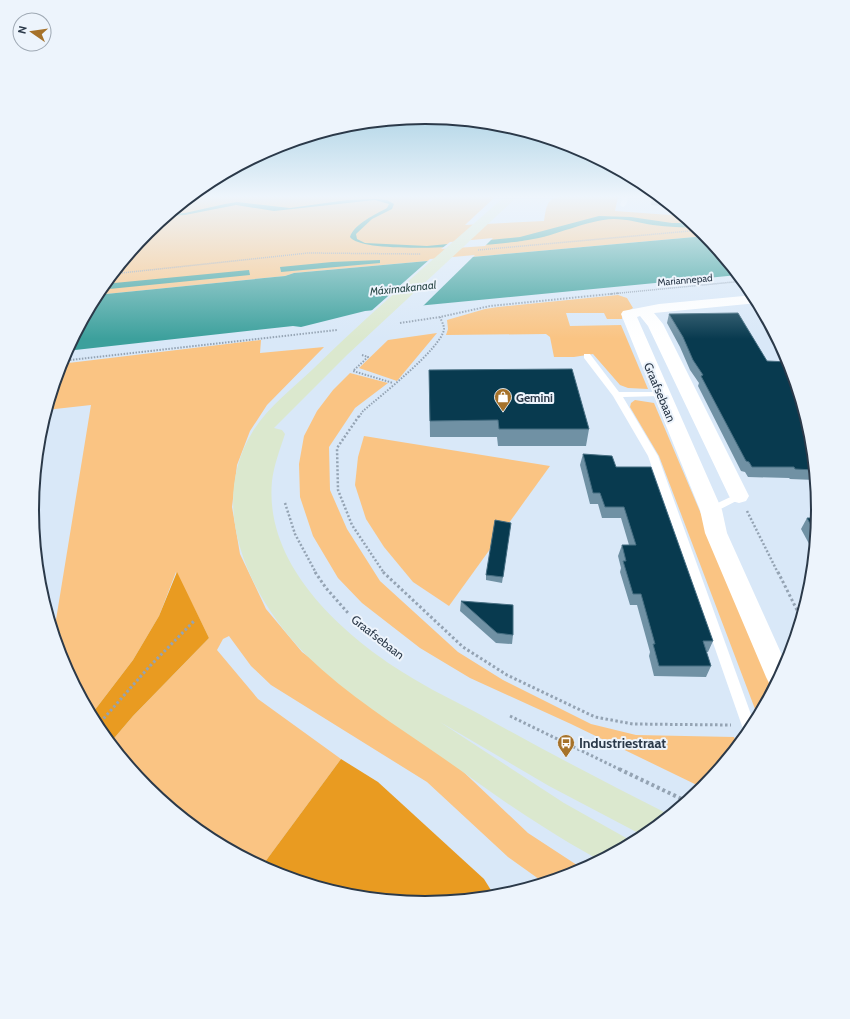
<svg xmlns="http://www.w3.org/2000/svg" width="850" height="1019" viewBox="0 0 850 1019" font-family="Cabin,sans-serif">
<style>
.green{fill:#fac483}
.forest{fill:#e99b21}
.water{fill:#3ca09c}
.pier{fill:#d9e8f8}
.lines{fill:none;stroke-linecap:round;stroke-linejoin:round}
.path-far4{stroke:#94a3b3;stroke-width:1.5;stroke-dasharray:1 1;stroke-linecap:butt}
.path-far3{stroke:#94a3b3;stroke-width:2;stroke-dasharray:1.5 1.5;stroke-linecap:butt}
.path-far2{stroke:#94a3b3;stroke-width:2.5;stroke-dasharray:2 2;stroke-linecap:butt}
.path-far1{stroke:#94a3b3;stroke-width:3;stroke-dasharray:2.5 2.5;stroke-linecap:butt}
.path{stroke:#94a3b3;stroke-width:4;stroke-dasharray:3 3;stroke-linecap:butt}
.service{fill:#fff;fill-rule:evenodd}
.minor{fill:#fff;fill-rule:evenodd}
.secondary{fill:#dbe8ce;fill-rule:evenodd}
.wall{fill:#7091a4}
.building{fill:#083a4f;stroke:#476e82}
.labels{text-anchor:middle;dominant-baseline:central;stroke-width:4;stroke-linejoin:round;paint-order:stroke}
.far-street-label{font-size:10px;fill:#2b3949;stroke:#edf4fc}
.far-water-label{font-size:11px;font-style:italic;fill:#294746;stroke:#edf4fc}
.street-label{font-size:12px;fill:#2b3949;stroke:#edf4fc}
.poi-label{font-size:12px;font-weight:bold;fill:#2b3949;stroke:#edf4fc;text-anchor:start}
.near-poi-label{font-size:14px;font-weight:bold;fill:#2b3949;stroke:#edf4fc;text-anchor:start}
.rim{fill:none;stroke:#2b3949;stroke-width:2}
</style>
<rect width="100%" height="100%" fill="#d9e8f8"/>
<!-- green -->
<g class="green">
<path d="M190,197h305l-30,28 79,-4c2,-11 2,-22 14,-24h60l-3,14 69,5 22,20 -412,37 -9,3 -189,19 51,-64z"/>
<path d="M618,295l9,3 6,10 -11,7v4h-15l-3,-6h-38l4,13 51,-1 27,64 -20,-1 -8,-3 -27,-31 -19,3h-20l-4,-20 -4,-3 -100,1 2,-6 -1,-9 38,-11 13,-2z"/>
<path d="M437,333l-40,48 -38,-13 29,-28z"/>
<path d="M261,340l-1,13 64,-6 -57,58 -17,26 -13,34 -5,42 8,47 26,55 36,43 152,111 74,70 55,36 -8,4 -32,9 -35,-25 -81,-75 -156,-97 -20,-19 -22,-30 -6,3 -6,11 41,49 83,60 -79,107 -56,-30 -59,-49 -37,-44 23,-27 76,-78 -33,-66 -17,44 -26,44 -42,55 -29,-55 -8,-28 37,-227 -45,5 14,-46z"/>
<path d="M350,373l38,10 -33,25 -26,39 1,43 17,39 33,52 78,71 45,28 88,44 45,11 98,2 3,9 -34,42 -132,-64 -101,-46 -50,-30 -58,-45 -24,-25 -25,-42 -13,-39 -1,-33 5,-28 13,-25 16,-21z"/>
<path d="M635,400l19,3 120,283 -12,23h-7l-96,-253 -29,-49 1,-4z"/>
<path d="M364,436l186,30 -101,140 -36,-24 -29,-35 -18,-28 -11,-34 3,-28z"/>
</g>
<!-- forest -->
<g class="forest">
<path d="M177,572l32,66 -76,78 -23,27 -12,-15 -7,-13 42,-55 26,-44z"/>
<path d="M341,759l37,23 106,97 10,16 -102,4 -44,-4 -74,-23 -12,-6z"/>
</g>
<!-- water -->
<g class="water">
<path d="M376,199l11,1 7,4 -2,5 -20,10 -16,15 1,5 8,4 62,3 93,-9 79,-21 32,1 41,6h21l5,5c-15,-1 -30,-1 -45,-3 -13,-2 -26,-6 -39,-6 -29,1 -57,17 -86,21 -26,5 -165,16 -178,-3 4,-13 26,-23 37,-29l2,-4 -14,-4 -101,11 -38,-6 -51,10 -19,1 2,-2 17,-1 40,-9 12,-2 53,6 57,-8z"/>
<path d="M706,236l32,39 -373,36 -64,16 -8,-1 -227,25 30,-56 189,-19 9,-3z"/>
<path d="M380,260v3l-99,9 -1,-5 52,-5z"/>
<path d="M249,270l1,5 -151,15 5,-6z"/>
</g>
<!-- pier -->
<g class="pier">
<path d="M493,238l-8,8 -44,3 9,-7z"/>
<path d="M475,255l-53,52 -52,5 60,-53z"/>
</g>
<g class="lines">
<!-- path-far4 -->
<g class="path-far4">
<path d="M478,250l223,-20"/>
<path d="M112,274l196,-21 113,1"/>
<path d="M610,294l134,-13"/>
</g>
<!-- path-far3 -->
<g class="path-far3">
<path d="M400,323l40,-6 50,-11 130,-13"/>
<path d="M362,355l6,2 -15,14 40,12"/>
<path d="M61,361l276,-31"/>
<path d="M359,417l4,-6c16,-14 79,-63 81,-82 0,-4 -3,-9 -4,-12"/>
</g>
<!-- path-far2 -->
<g class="path-far2">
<path d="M359,416l-22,32 1,42 14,35 32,48"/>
<path d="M285,503l10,31 21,39"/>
<path d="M747,511l31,62"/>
</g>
<!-- path-far1 -->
<g class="path-far1">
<path d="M315,572l11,16 22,25"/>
<path d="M383,572l80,75 44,28 88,42 38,7 98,1"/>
<path d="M778,572l23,46"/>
<path d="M510,716l111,54"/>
<path d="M97,726l52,-59 46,-47"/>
</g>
<!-- path -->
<path class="path" d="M619,769l67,32"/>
<!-- service -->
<g class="service">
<path d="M623,197h5l-2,8 -3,2 -3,-2z"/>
<path d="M584,354h6l29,38h42l4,2 -4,2 -38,1 35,59 95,264 2,1 -7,11 -4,-2 -2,-4 -94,-270 -35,-60 -29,-38z"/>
<path d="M739,493l5,3 -2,2 -27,14 -4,1 -5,-3 1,-2z"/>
</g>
<!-- minor -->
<path class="minor" d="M754,295l4,8 -104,10 9,11 86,172 -3,5 -7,2 -7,-2 -3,-5 -81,-170 -8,-10 -3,1 85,193 5,23 59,131 -12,23 -4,-2 -4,-8 -61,-144 -5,-23 -79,-196 2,-3 36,-7z"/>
<!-- secondary -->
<path class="secondary" d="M504,197h13l-170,158 -73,73 8,2 3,4c-5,15 -11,31 -13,47 -8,83 68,152 132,192 25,16 51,28 77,42 62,35 124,67 187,99l1,1 -25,21 -95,-50 -109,-64 124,81 64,36 2,5 -31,16c-19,-11 -39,-22 -57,-34 -34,-21 -66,-45 -99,-68 -46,-32 -96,-63 -137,-103 -56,-57 -100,-148 -53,-224 15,-24 40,-43 60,-62 61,-60 127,-115 191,-172z"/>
</g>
<!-- wall -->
<g class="wall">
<path d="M652,197h8l13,10 -22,-2z"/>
<path d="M669,314l141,119 5,47 -25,-1 -1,-1 -41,-1 -3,-5 -4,-1 -43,-85 1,-3 -9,-13 -10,-23 -13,-24z"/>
<path d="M429,370l160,59 -3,17h-88l-1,-9h-67z"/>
<path d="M583,454l33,13 97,174 -5,11h-2l5,14 -5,11 -52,-1 -5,-20 1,-4 -13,-47h-7l-10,-33 1,-4 -3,-12 4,-11h7l-8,-27h-19l-4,-14h-8l-10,-39z"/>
<path d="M807,518h10l-3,35 -13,-24z"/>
<path d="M511,523l-9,60 -16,-3v-5z"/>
<path d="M461,601l52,34 -1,9 -16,-1 -36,-32z"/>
</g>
<!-- building -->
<g class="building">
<path d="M738,313l29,48 22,1 21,71 2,13h-3l3,5 2,19 -19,-1 -1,-2h-42l-3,-5 -3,-1 -45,-85 2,-1 -10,-15 -10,-23 -14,-23z"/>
<path d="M572,369l17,60h-90l-1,-9 -68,1 -1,-51z"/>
<path d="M583,454l29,2 4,11h35l62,174h-10l8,25h-52l-6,-22h2l-14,-50h-8l-10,-33h3l-4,-16h14l-12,-38h-19l-5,-14h-7z"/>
<path d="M807,518h10l-1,16z"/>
<path d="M495,520l16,3 -8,54 -17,-2z"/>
<path d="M461,601l52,4v30l-16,-2z"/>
</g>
<!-- sky -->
<linearGradient id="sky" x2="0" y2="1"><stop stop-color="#63acca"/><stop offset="0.58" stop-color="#eef5fc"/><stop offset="1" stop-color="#eef5fc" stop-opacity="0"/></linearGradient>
<rect width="850" height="339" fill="url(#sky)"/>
<!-- icons -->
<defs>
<symbol id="shop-pin" viewBox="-11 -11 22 30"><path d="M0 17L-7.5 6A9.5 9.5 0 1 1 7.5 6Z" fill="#a6722a" stroke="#edf4fc"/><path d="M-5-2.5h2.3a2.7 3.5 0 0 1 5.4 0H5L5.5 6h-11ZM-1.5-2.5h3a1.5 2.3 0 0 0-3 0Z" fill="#fff"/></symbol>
<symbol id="bus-pin" viewBox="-11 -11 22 30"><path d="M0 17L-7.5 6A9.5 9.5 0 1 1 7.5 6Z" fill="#a6722a" stroke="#edf4fc"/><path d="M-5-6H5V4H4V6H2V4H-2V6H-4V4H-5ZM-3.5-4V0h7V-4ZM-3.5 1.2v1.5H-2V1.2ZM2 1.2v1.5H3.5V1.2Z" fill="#fff"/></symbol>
</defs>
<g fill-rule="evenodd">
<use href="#shop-pin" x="493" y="387" width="20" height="27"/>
<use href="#bus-pin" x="556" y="733" width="20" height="27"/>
</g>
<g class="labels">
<!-- far-street labels -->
<g class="far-street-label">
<text transform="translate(685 280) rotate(-5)">Mariannepad</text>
</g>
<!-- far-water labels -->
<g class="far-water-label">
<text transform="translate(403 288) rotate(-6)">Máximakanaal</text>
</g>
<!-- street labels -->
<g class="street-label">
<text transform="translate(660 392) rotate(67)">Graafsebaan</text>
<text transform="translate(378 637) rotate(38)">Graafsebaan</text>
</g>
<!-- poi labels -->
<g class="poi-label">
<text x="516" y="397">Gemini</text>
</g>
<!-- near-poi labels -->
<g class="near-poi-label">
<text x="579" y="743">Industriestraat</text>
</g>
</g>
<!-- crop -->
<path d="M0 0H850V1019H0ZM39 510a386 386 0 1 1 772 0a386 386 0 1 1-772 0Z" fill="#edf4fc" fill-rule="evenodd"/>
<path class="rim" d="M39 510a386 386 0 1 1 772 0a386 386 0 1 1-772 0Z"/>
<!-- north arrow -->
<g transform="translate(32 32) rotate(283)"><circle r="19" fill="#edf4fc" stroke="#9fa9b4"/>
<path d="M0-3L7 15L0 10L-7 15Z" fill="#a6722a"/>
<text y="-6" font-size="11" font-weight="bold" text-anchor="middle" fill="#2b3949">N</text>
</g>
</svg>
